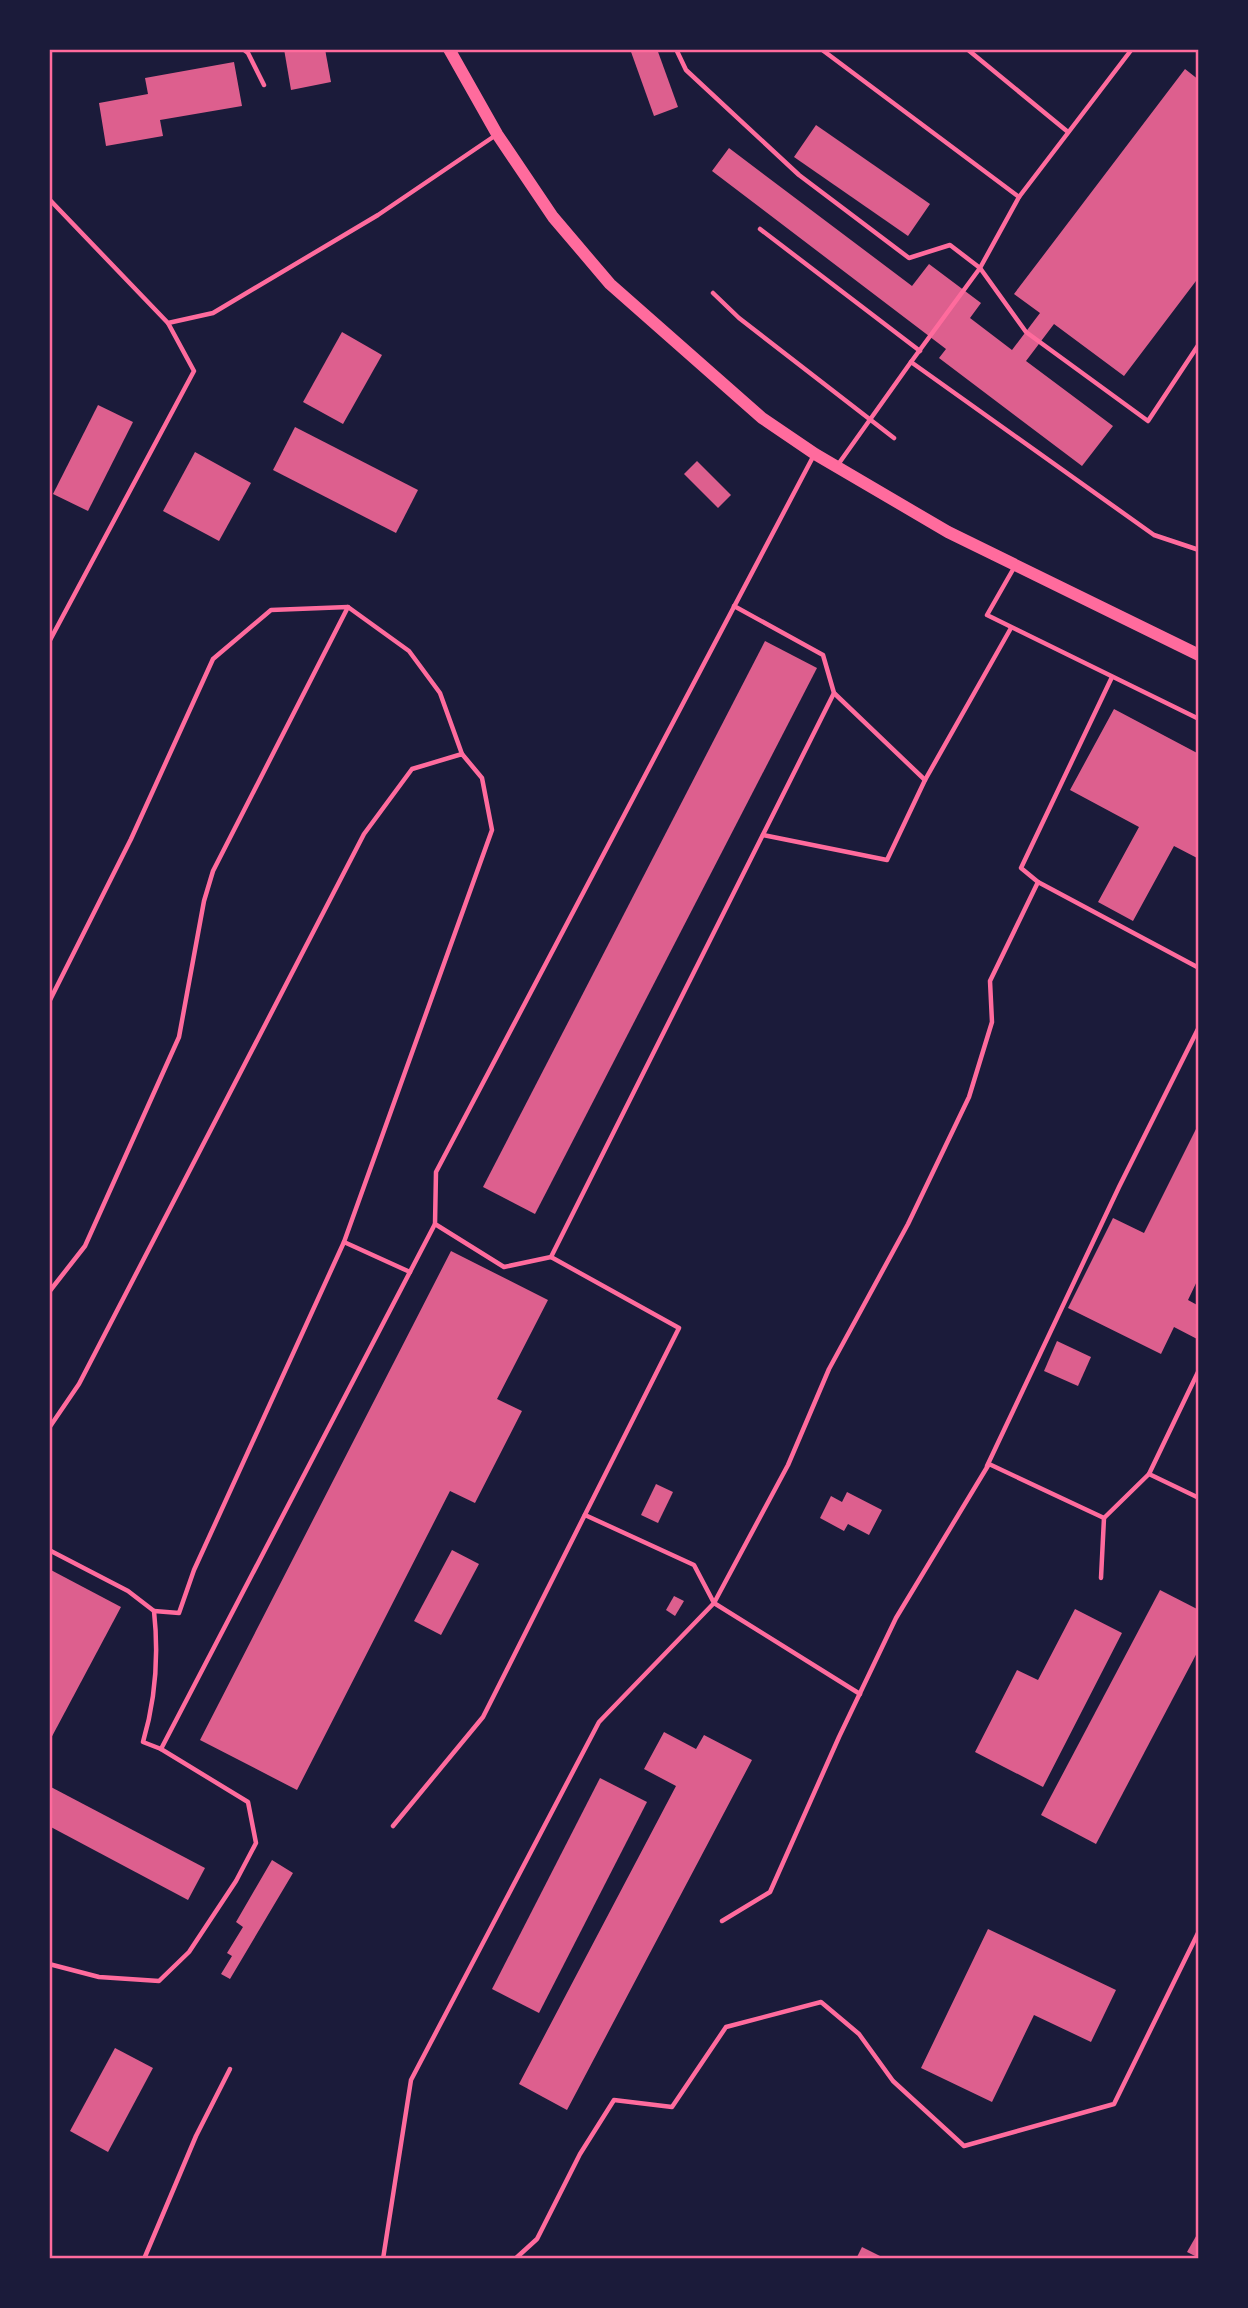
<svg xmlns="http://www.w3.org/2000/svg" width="1248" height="2308" viewBox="0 0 1248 2308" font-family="Roboto,sans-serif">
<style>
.building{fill:#dd5f8e}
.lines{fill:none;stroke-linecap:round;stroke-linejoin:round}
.service{stroke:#ff6b9d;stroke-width:4.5}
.tertiary{stroke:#ff6b9d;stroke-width:12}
.neatline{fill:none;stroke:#ff6b9d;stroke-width:2.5}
</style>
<rect width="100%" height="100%" fill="#1b1b3a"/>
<!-- building -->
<g class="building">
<path d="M284,49h41l6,33 -40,8z"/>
<path d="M630,49h27l21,58 -24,9z"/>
<path d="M234,62l8,44 -82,14 3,16 -57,10 -7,-43 49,-9 -3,-16z"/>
<path d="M1185,69l14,11v197l-75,99 -70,-52 -28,37 87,65 -31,40 -143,-108 7,-9 -234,-178 17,-23 183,138 17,-22 52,39 -11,15 42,32 28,-37 -26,-19z"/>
<path d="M816,125l114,79 -22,32 -114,-79z"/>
<path d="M342,332l40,23 -39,69 -40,-22z"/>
<path d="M98,405l35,17 -45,89 -35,-17z"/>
<path d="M295,427l123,63 -22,43 -123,-63z"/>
<path d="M195,452l56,31 -32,58 -56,-30z"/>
<path d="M697,461l34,34 -13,13 -34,-34z"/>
<path d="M765,641l52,27 -282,546 -52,-27z"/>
<path d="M1114,709l85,45v105l-25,-13 -41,75 -35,-19 41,-75 -69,-37z"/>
<path d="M1199,1123v154l-11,23 11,6v34l-25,-13 -13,27 -93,-46 45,-90 31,15z"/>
<path d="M451,1251l97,49 -51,99 25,12 -47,92 -25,-12 -153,299 -97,-50z"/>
<path d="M1057,1341l34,16 -13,29 -34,-15z"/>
<path d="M656,1484l17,8 -15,31 -17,-8z"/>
<path d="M847,1492l35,18 -13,25 -21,-11 -4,7 -24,-13 11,-22 11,6z"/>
<path d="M452,1550l27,14 -38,71 -27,-14z"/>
<path d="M49,1569l72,38 -72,135z"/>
<path d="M1160,1590l39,20v39l-103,195 -55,-29z"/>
<path d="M674,1596l10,5 -9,15 -9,-6z"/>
<path d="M1075,1609l47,24 -79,154 -68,-35 42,-82 21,10z"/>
<path d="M664,1732l32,17 8,-14 48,25 -185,350 -48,-26 157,-298 -32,-17z"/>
<path d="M600,1778l47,24 -108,211 -47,-24z"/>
<path d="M49,1786l156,82 -17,32 -139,-74z"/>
<path d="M272,1860l21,13 -63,106 -9,-5 11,-18 -5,-3 16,-26 -7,-5z"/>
<path d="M988,1929l128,61 -25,52 -57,-27 -42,87 -71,-34z"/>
<path d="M115,2048l38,20 -45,84 -38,-21z"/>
<path d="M1199,2231v27l-12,-6z"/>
<path d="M862,2247l24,12h-30z"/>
</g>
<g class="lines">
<!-- service -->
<g class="service">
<path d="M243,49l5,4 16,32"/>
<path d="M676,49l10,21 113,105 110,83 41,-13 30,23 -69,94"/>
<path d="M821,49l198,148"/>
<path d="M967,49l101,83"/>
<path d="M1132,49l-113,148 -39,71 46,64 122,89 51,-77"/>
<path d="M49,199l119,124 45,-10 165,-98 118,-80"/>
<path d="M760,229l160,122"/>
<path d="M713,293l26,25 155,120"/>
<path d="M837,466l74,-104 243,173 45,15"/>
<path d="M1015,566l-28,49 212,104"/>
<path d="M734,606l89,49 11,38 91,87"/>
<path d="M49,642l145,-271 -26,-48"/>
<path d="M1112,677l-91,191 17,14 161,86"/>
<path d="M763,835l124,25 38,-80 86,-152"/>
<path d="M49,1002l82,-163 82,-180 58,-49 77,-3 61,44 31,42 22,61"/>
<path d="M551,1257l283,-564"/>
<path d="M49,1292l36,-46 94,-209 25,-136 9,-30 135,-264"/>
<path d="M49,1428l30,-44 285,-550 48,-65 50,-15 20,24 10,52 -148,412 66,30"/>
<path d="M987,1466l132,-279 80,-160"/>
<path d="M1149,1474l50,-104"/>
<path d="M49,1550l79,41 26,20c5,46 2,87 -11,131l18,7 87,53 8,41 -20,38 -47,71 -30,29 -60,-4 -50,-13"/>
<path d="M1101,1578l3,-60 45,-44 50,24"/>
<path d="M154,1611l25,2 15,-43 150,-328"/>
<path d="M860,1694l-146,-91 74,-138 41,-96 79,-145 61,-127 23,-75 -2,-41 48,-99"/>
<path d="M161,1749l274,-525"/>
<path d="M393,1826l90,-109 196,-389 -128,-71 -47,10 -69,-43 1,-52 378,-717"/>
<path d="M722,1921l48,-29 69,-155 57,-119 93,-154 115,54"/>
<path d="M144,2259l52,-123 34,-67"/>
<path d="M383,2259l28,-179 188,-358 115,-119 -20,-38 -109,-50"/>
<path d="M515,2259l22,-20 43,-85 34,-54 58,7 54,-80 95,-25 38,32 34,47 71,65 150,-42 85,-173"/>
</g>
<!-- tertiary -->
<path class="tertiary" d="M449,49l48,85 56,83 57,67 152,134 53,36 133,78 251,123"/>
</g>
<!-- border -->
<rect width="1248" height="2308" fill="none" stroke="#1b1b3a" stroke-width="102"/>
<rect x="51" y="51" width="1146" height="2206" class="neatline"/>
</svg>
